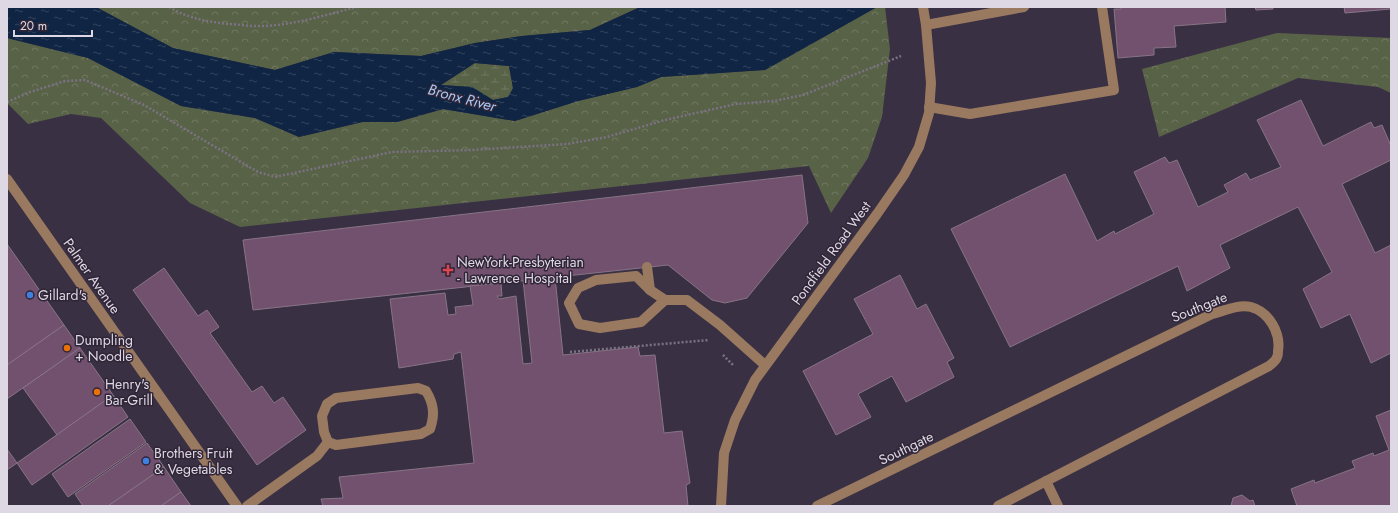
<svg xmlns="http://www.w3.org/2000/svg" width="1398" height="513" viewBox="0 0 1398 513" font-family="Jost,sans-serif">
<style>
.forest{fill:url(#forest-crowns)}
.wetland{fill:url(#wetland-marsh)}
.water{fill:url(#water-ripples);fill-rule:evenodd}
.building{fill:#72516f;stroke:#877485}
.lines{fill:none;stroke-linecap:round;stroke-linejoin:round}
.path{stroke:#7b7283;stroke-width:2.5;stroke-dasharray:2 2;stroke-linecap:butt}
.minor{stroke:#99795f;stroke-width:10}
.health-dot{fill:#e0444e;stroke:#302638;stroke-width:1.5}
.shop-dot{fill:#3f7fe0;stroke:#302638;stroke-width:1.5}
.food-dot{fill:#e8710a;stroke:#302638;stroke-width:1.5}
.labels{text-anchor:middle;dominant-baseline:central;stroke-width:3;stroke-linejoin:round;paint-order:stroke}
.street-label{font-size:14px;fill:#ded8e4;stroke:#302638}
.poi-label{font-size:14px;fill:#ded8e4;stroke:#302638;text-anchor:start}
.water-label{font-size:15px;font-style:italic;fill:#a6c7f5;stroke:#302638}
</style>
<defs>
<pattern id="forest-crowns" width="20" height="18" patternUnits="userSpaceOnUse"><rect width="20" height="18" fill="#586247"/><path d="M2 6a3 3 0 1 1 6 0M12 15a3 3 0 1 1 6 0" fill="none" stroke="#707861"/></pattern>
<pattern id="wetland-marsh" width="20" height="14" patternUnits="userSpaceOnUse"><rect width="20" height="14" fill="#586247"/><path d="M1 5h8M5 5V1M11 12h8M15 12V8" fill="none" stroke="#707861"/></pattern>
<pattern id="water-ripples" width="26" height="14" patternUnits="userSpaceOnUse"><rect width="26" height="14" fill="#0f2543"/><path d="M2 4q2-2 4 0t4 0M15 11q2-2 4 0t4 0" fill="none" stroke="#32445e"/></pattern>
</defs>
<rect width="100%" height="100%" fill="#3a3043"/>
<!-- forest -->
<g class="forest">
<path d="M96,7h544l-50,23 -68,6 -47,7 -54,13 -87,-4 -59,18 -103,-22z"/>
<path d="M877,7h8l5,42 -8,68 -14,41 -37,55 -22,-47 -569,61 -50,-24 -89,-85 -30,-4 -43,10 -21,-21v-65l81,20 93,48 74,12 44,19 64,-15h34l46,-13 72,12 63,-20 59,-14 24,-10 104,-7z"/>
<path d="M1277,33l114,5v55l-13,-6 -80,-9 -139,59 -17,-68z"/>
</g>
<!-- wetland -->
<path class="wetland" d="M474,63l35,3 4,23 -5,8 -15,3 -21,-13 -31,-2z"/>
<!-- water -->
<path class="water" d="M7,7h89l77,41 102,22 59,-18 87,4 54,-13 47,-7 68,-6 50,-23h237l-112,63 -104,7 -24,10 -59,14 -63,20 -72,-12 -46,13h-35l-63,15 -44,-19 -74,-12 -93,-48 -81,-20zM475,63l34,3 4,22 -5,9 -15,3 -21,-13 -31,-2z"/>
<!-- building -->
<g class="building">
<path d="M1121,7h104l1,15 -52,4 2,21 -22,1v7l-36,3 -4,-49h7z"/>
<path d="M1255,7h18v2l-17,1z"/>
<path d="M1344,7h47v2l-46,4z"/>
<path d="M1301,100l22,46 48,-24 3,6 8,-3 9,21v14l-49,24 33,69 16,-8v108l-20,10 -21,-49 -29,14 -18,-39 29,-17 -34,-65 -78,38 10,23 -43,23 -9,-25 -168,81 -59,-118 114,-55 32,67 17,-10 1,3 39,-20 -20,-42 31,-15 4,6 8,-3 21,47 30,-15 -4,-7 22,-12 4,7 31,-13 -24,-47z"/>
<path d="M802,175l6,48 -61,75 -22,5 -13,-3 -44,-35 -415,45 -10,-70z"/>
<path d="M7,244l57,81 -57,40z"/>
<path d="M164,268l34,48 9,-6 12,17 -9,6 42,59 10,-6 12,17 9,-6 23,33 -49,35 -124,-175z"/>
<path d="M900,275l17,34 9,-5 28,54 -7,4 7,15 -48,25 -14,-26 -34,18 13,23 -35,18 -33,-64 70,-37 -19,-35z"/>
<path d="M555,277l8,78 75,-8 2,9 15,-1 9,78 18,-2 8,52 -4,2 2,21h-365l-2,-7 22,-1 -4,-21 135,-14 -13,-111 -7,2 -1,5 -54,9 -9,-69 55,-6 3,22 8,-1 -1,-7 18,-2 -3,-19 31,-3 1,13h-5l2,3 17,-3 7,68 9,-1 -9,-83z"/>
<path d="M64,325l16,23 -73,51v-34z"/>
<path d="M80,348l33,47 -56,40 -34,-47z"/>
<path d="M113,395l15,22 -96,68 -15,-22z"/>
<path d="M1391,410v96h-94l-6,-17 23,-9 1,3 40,-15 -3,-7 21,-8 1,3 15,-6 -13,-34z"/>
<path d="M130,419l16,23 -78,55 -16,-23z"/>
<path d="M147,443l17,24 -56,39h-25l-8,-12z"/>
<path d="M7,449l10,14 -10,7z"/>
<path d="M164,467l17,25 -20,14h-53z"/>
<path d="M181,492l10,14h-30z"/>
<path d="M1242,495l8,6 3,-1 2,6h-24l2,-8z"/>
</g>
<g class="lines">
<!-- path -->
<g class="path">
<path d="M169,7c21,12 36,14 59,17 9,0 18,2 27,2 34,1 69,-11 102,-19"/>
<path d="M7,102l23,-10 35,-11 20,-1 59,25 114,67 17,5 117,-25 80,-2 95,-6 40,-7 58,-17 71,-16 38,-3 29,-6 98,-39"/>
<path d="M570,352l139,-12"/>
<path d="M723,355l10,10"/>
</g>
<!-- minor -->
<g class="minor">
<path d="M926,25l98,-18"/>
<path d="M929,107l41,7 144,-24 -12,-83"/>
<path d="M7,179l230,327"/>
<path d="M647,267l3,23"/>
<path d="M665,300l-24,22 -41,6 -21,-4 -10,-21 9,-15 18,-8 40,-4 14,14 15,10h22l33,25 45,40"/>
<path d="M418,388l8,3c8,13 9,24 4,38l-9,5 -85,11 -8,-3 -4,-10 -2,-16 5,-12 9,-6z"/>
<path d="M1046,481l12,25"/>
<path d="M247,506l70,-50 11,-14"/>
<path d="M721,506l3,-53 11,-33 20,-40 122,-166 27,-39 15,-28 10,-34 2,-30 -5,-58 -3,-18"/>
<path d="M817,506l395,-192c12,-3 26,-10 39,-7 18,5 30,26 27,44 0,2 0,5 -1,6 -1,4 -6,7 -8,9l-271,140"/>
</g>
</g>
<!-- markers -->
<path class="health-dot" d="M446 264h4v4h4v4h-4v4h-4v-4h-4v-4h4z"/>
<g class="shop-dot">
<circle cx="30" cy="295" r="4"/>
<circle cx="146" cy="461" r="4"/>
</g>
<g class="food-dot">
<circle cx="67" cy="348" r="4"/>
<circle cx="97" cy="392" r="4"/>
</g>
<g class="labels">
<!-- street labels -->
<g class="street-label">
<text transform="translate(831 253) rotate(-54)">Pondfield Road West</text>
<text transform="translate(92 276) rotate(55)">Palmer Avenue</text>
<text transform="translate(1199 307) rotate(-22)">Southgate</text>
<text transform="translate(906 448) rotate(-26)">Southgate</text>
</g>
<!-- poi labels -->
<g class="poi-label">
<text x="457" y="262">NewYork-Presbyterian<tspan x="457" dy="16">- Lawrence Hospital</tspan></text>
<text x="38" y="295">Gillard's</text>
<text x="75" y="340">Dumpling<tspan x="75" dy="16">+ Noodle</tspan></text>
<text x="105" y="384">Henry's<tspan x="105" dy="16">Bar-Grill</tspan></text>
<text x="154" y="453">Brothers Fruit<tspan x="154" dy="16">&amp; Vegetables</tspan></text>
</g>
<!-- water labels -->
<g class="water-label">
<text transform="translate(462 98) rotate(15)">Bronx River</text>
</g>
</g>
<!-- border -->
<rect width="1398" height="513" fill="none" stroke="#ded8e4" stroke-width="16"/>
<!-- scale -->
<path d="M14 30v6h78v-6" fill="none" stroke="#ded8e4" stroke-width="2"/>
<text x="20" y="30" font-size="12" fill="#ded8e4" stroke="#302638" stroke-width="3" paint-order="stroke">20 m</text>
</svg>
